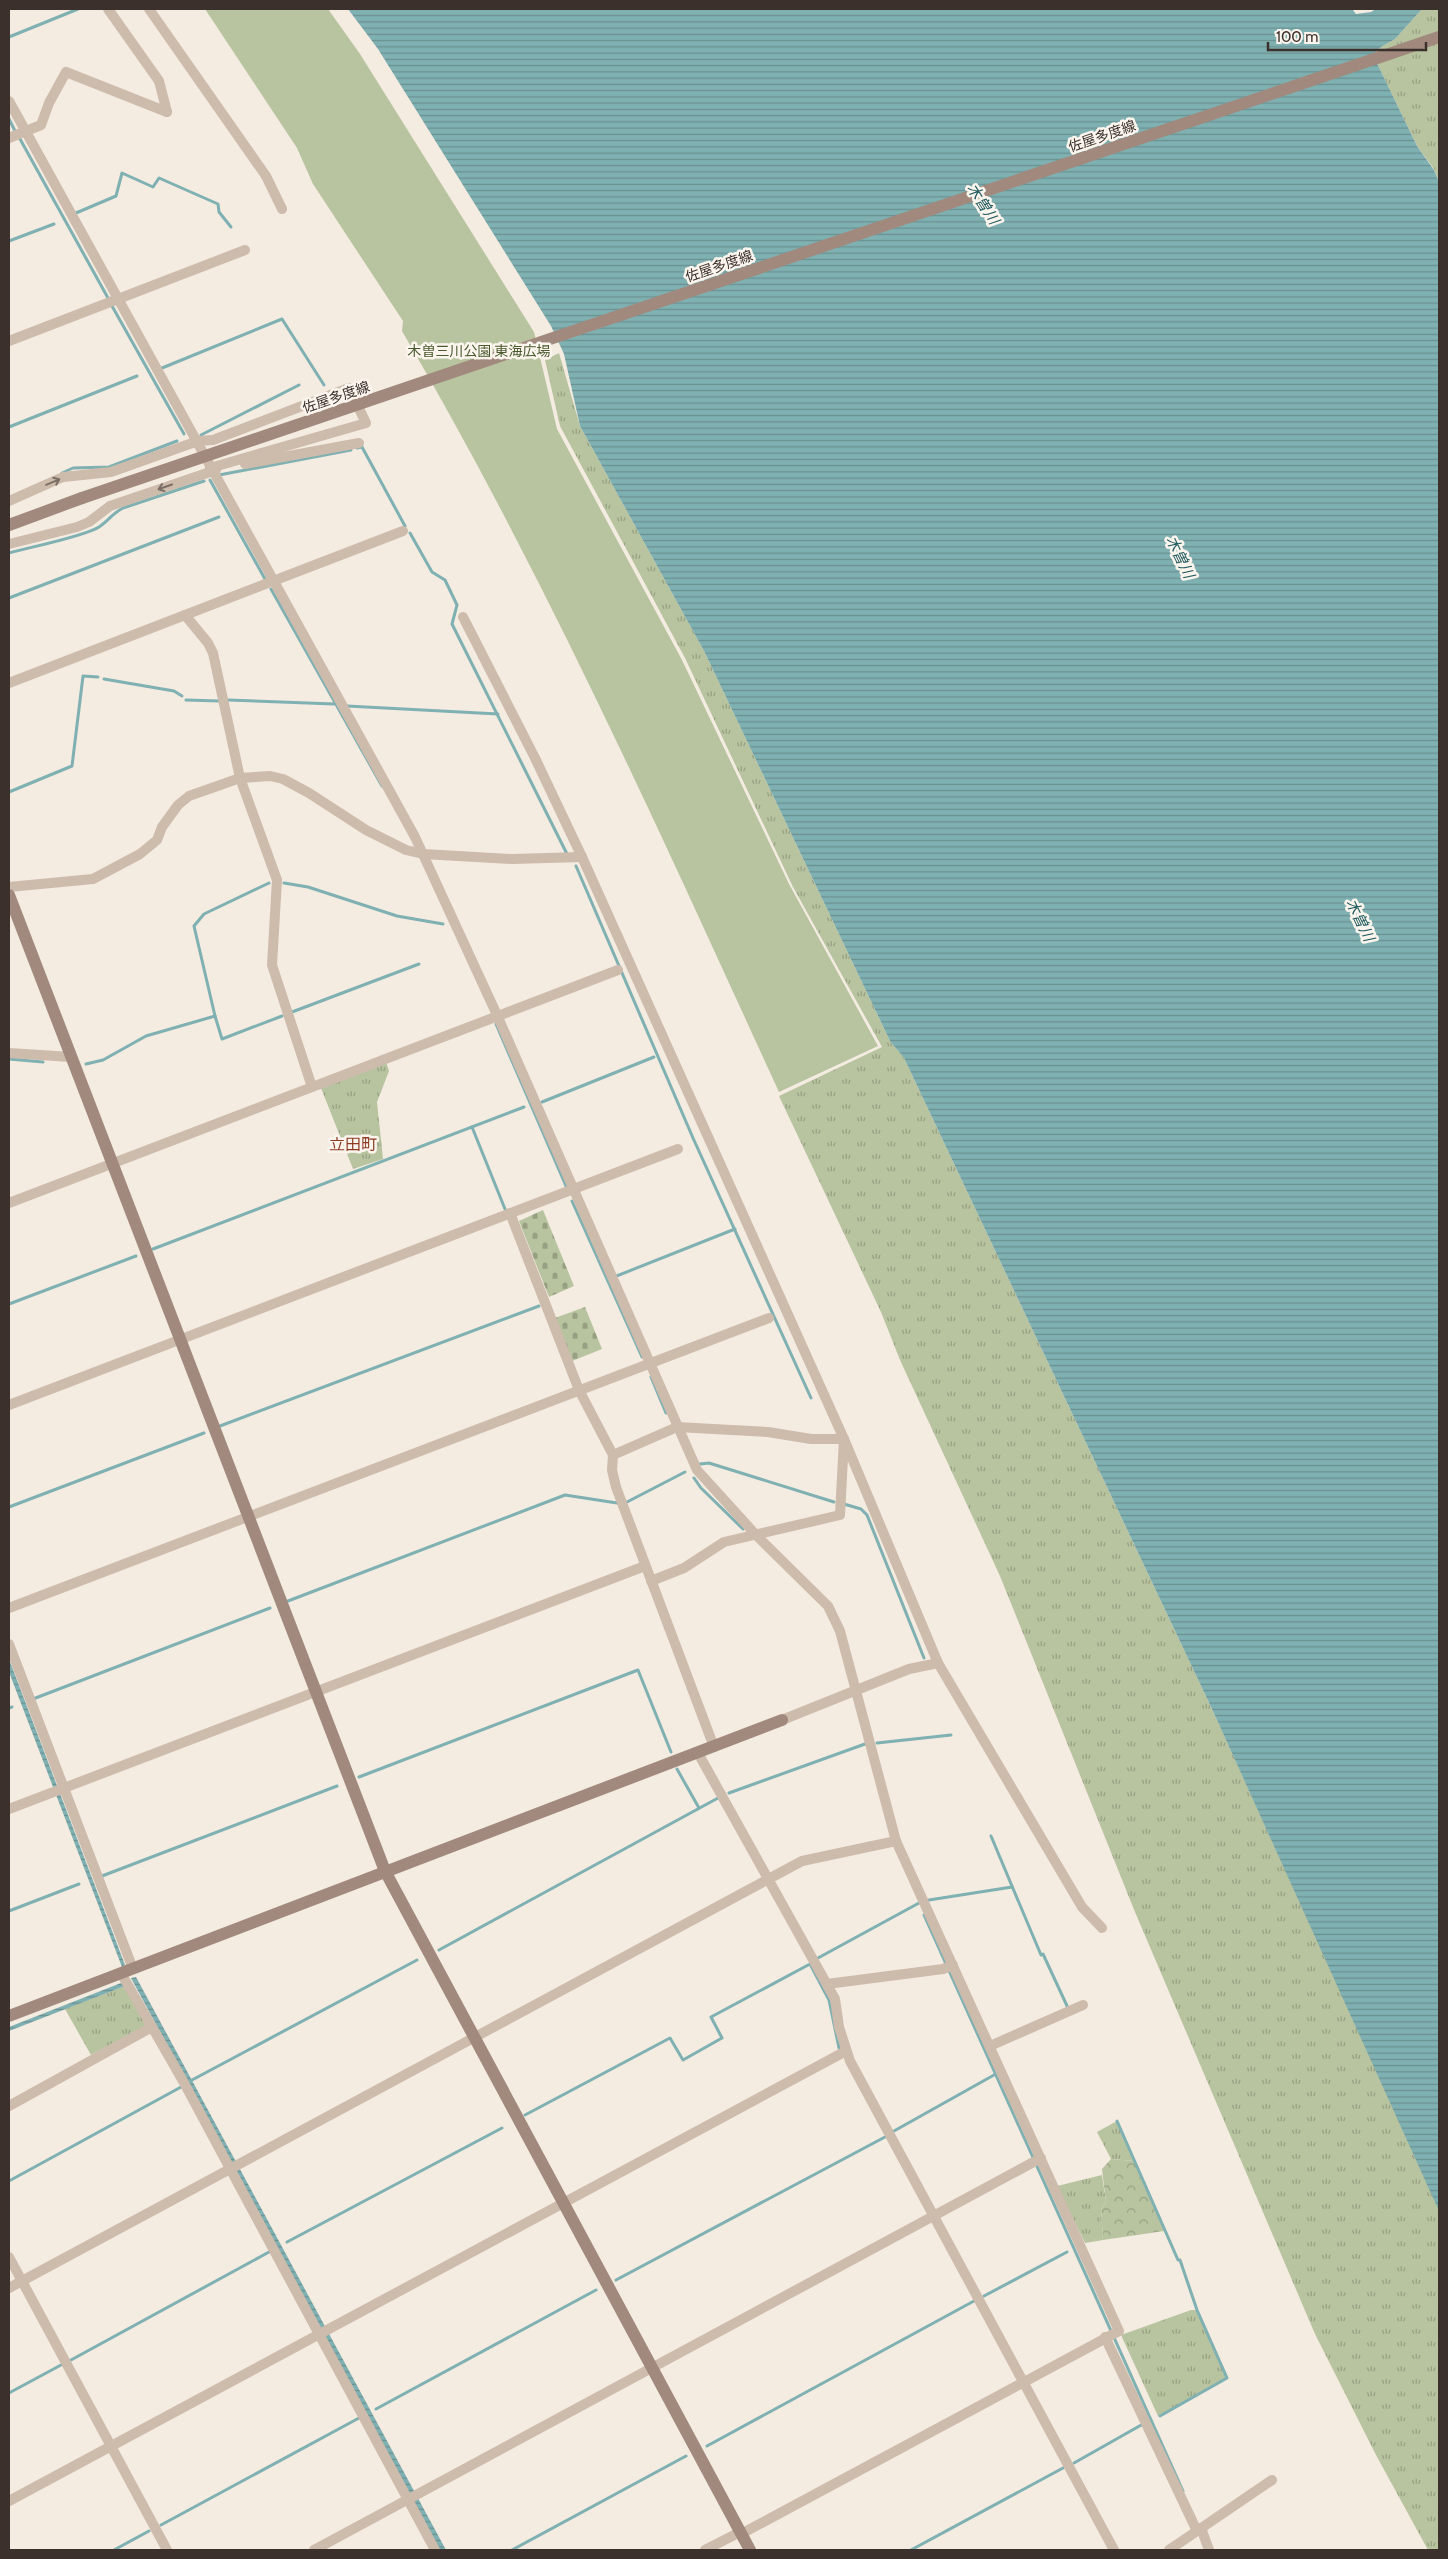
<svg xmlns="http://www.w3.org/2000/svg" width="1448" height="2559" viewBox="0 0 1448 2559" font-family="Cabin,'Noto Sans JP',sans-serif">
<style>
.grass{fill:url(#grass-tufts)}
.forest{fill:url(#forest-crowns)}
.cemetery{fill:url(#cemetery-stones)}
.park{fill:#b8c4a0}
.water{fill:url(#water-rules)}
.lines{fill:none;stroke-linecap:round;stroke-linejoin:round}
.stream{stroke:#7fb0b2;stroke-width:3}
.street{stroke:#cdbbac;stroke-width:10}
.secondary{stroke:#a18a7d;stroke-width:12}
.secondary-bridge{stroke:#a18a7d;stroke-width:12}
.oneway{stroke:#7d6f65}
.labels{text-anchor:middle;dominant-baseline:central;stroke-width:5;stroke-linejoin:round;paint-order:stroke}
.street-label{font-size:14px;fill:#3b302b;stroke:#fbf5ee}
.park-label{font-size:14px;fill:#4a5a2e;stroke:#fbf5ee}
.water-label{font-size:15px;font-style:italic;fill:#1f5a5e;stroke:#fbf5ee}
.quarter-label{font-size:16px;fill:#8c3b22;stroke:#fbf5ee}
</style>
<defs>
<pattern id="grass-tufts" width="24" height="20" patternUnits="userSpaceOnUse" patternTransform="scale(1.25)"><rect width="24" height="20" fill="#b8c4a0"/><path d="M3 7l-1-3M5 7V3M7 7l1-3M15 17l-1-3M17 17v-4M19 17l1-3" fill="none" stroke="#97a083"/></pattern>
<pattern id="forest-crowns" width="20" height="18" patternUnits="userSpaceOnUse" patternTransform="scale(1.25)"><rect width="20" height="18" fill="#b8c4a0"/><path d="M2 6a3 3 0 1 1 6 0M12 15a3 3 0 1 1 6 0" fill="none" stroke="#97a083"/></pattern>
<pattern id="cemetery-stones" width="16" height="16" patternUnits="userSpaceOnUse" patternTransform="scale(1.25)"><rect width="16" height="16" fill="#b8c4a0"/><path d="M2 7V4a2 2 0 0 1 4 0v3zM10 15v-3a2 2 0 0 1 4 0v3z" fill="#97a083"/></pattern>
<pattern id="water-rules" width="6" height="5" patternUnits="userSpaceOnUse" patternTransform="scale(1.25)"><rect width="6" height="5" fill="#7fb0b2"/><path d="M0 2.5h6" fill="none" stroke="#699091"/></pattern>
</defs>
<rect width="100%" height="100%" fill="#f4ebe1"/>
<!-- grass -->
<g class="grass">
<path d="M1422,9h17v173l-5,-13 -17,-23 -44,-91 8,-8 14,-8z"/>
<path d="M559,353l21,73 124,225 186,390 14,17 308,651 227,498v343h-11l-52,-95 -61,-121 -180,-422 -135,-336 -100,-216 -19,-48 -102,-216 103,-49 -89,-160 -108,-229 -125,-232 -15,-66z"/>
<path d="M386,1062l3,9 -12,31 6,57 -30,10 -32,-81z"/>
<path d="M125,1986l22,39 -56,30 -26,-46z"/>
<path d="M1117,2121l17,40 -23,-2 -14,-27z"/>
<path d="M1102,2175l4,27 -5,8 2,30 -18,3 -28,-57z"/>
<path d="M1191,2310h6l30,68 -69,38 -37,-81z"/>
</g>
<!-- forest -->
<path class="forest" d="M1111,2159l23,2 30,70 -61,9 -2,-30 5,-8 -4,-33z"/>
<!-- cemetery -->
<g class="cemetery">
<path d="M543,1210l31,76 -25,11 -30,-76z"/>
<path d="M585,1307l17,42 -30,12 -17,-43z"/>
</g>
<!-- park -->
<path class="park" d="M205,9h123l32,45 174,278 23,97 125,231 107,224 89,162 -99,46c-118,-257 -234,-517 -377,-761l1,-10 -90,-137 -16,-36z"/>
<!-- water -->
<g class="water">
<path d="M348,9h1004l4,5 15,-2 5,-3h46l-27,30 -14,8 -8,8 44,91 17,24 5,12v2029l-227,-502 -308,-651 -14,-17 -186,-390 -124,-225 -16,-72 -13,-28 -173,-277z"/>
<path d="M9,1659l116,306 -3,2 -113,-295z"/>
<path d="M136,1977l310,573h-6l-309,-572z"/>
<path d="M121,1983l4,3 -116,45v-4z"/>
</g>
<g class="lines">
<!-- stream -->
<g class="stream">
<path d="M9,37l69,-28"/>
<path d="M9,119l6,12"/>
<path d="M20,139l88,159"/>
<path d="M76,213l40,-17 6,-23 31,14 6,-9 59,26 1,8 12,15"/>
<path d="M9,241l45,-17"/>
<path d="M112,306l72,128"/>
<path d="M162,368l120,-49 42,66"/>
<path d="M9,427l128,-51"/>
<path d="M201,435l98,-50"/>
<path d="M357,448l5,-1 43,79"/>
<path d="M62,473l11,-5 36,-1 68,-26"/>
<path d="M219,475l132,-25"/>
<path d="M210,480l55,99"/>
<path d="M410,533l22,39 13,8 12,25 -5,19 115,230"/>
<path d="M9,553c21,-6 74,-16 90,-26 9,-6 14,-14 24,-19l81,-27"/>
<path d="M271,589l111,197"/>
<path d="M9,598l210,-81"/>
<path d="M104,679l70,12 8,5"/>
<path d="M186,700l33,1"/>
<path d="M228,700l106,4"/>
<path d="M347,706l151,8"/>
<path d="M9,792l63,-26 11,-90 15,1"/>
<path d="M576,866l117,272 118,260"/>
<path d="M284,883l24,4 89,29 46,8"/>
<path d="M292,1012l127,-48"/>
<path d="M215,1016l7,23 60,-23"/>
<path d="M496,1024l70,162"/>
<path d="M9,1059l34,3"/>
<path d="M86,1064l17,-4 43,-24 69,-20 -21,-90 10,-12 65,-31"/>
<path d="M542,1102l112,-45"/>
<path d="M472,1127l33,82"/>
<path d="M572,1201l70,156"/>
<path d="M153,1249l371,-142"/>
<path d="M614,1277l121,-48"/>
<path d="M9,1304l127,-48"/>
<path d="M651,1377l15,36"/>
<path d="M220,1426l319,-120"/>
<path d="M700,1464l9,-1 125,39"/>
<path d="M694,1478l7,10 42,41"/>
<path d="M627,1502l58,-30"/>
<path d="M844,1504l17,5 6,6 57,143"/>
<path d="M9,1507l195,-74"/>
<path d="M288,1601l277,-106 52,8"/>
<path d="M33,1699l237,-91"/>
<path d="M9,1708l3,-1"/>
<path d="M877,1743l74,-8"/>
<path d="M677,1769l22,39"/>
<path d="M359,1777l279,-107 33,82"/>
<path d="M729,1793l136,-49"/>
<path d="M991,1836l50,119 2,-1 25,54"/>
<path d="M102,1876l235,-90"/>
<path d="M929,1900l83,-13"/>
<path d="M9,1911l70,-27"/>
<path d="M924,1915c85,193 174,384 259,576"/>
<path d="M439,1950l279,-152"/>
<path d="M818,1958l101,-55"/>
<path d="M192,2080l225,-120"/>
<path d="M525,2115l145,-77 13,22 39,-22 -11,-21 99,-53 19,36 10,48"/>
<path d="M1117,2121l61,139h2l17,50 30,68 -67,38"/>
<path d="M894,2131l100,-56"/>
<path d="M9,2181l172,-94"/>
<path d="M287,2242l215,-114"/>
<path d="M616,2280l269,-143"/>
<path d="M984,2296l83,-44"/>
<path d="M71,2360l198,-108"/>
<path d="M9,2393l52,-28"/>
<path d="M376,2409l220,-119"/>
<path d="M707,2446l267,-145"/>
<path d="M1074,2463l69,-39"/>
<path d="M161,2525l198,-107"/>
<path d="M114,2550l35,-19"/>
<path d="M512,2550l174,-94"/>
<path d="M911,2550l152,-82"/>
</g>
<!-- street -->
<g class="street">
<path d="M108,9l51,72 8,31"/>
<path d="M149,9l117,167 16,33"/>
<path d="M9,101l406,736 82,178 200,455 59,65 72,71 12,25 56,210 223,490 -378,203"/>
<path d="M9,138l32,-13 8,-22 17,-31 101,40"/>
<path d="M9,341l236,-91"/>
<path d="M245,464l114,-21"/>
<path d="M9,501l54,-24 48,-5 87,-31 15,-1 136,-52 17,35 -156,45"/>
<path d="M9,544l68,-17 12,-5 21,-16 106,-36"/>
<path d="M185,615l23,28 5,10 27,125 37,102 -5,85 40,122"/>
<path d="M463,617l72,141 47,99 262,582 94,224 144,244 20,21"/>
<path d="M9,683l394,-152"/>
<path d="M9,887l84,-8 47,-25 17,-14 5,-13 16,-22 11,-9 51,-18 30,-2 13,3 26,14 57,37 40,20 17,4 89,5 70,-2"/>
<path d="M9,1053l62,4"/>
<path d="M9,1203l609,-233"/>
<path d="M510,1213l69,177 34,65 -1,15 4,17 98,260"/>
<path d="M9,1405l669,-256"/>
<path d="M613,1455l64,-28 91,5 43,7h33l-4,76 -116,27 -40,26 -33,13"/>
<path d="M9,1608l760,-290"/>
<path d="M9,1644l124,325"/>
<path d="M782,1720l127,-51 29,-6"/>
<path d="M698,1753l137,246 4,28 11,34 264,489"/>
<path d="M9,1809l636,-243"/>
<path d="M121,1973l62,108 252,469"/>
<path d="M827,1984l116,-15 10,-4"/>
<path d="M990,2046l93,-41"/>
<path d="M9,2106l143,-79"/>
<path d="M9,2257l158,293"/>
<path d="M9,2288l793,-427 94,-20"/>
<path d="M1105,2337l92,194"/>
<path d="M9,2501l837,-450"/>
<path d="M1201,2528l8,22"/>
<path d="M314,2550l727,-392"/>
<path d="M705,2550l35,-18"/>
<path d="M1169,2550l103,-70"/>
</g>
<!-- secondary -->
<g class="secondary">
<path d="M9,525l73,-27"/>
<path d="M9,895l376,976 365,679"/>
<path d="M9,2016l773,-296"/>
</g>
<!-- secondary-bridge -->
<path class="secondary-bridge" d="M82,498l1357,-461"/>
</g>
<!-- one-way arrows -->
<defs><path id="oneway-shaft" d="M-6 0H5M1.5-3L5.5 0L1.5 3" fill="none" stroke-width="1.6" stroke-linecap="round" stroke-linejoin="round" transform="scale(1.25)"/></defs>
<g class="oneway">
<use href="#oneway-shaft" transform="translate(53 482) rotate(-23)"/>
<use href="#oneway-shaft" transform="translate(165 487) rotate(161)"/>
</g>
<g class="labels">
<!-- street labels -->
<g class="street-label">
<text transform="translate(1102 136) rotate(-19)">佐屋多度線</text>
<text transform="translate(719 266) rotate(-19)">佐屋多度線</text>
<text transform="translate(336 397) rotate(-19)">佐屋多度線</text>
</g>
<!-- park labels -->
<g class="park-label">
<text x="479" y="351">木曽三川公園 東海広場</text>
</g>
<!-- water labels -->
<g class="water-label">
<text transform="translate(983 204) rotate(57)">木曽川</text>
<text transform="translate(1180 557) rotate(64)">木曽川</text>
<text transform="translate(1360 920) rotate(64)">木曽川</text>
</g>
<!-- quarter labels -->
<g class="quarter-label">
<text x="353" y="1144">立田町</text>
</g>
</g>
<!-- border -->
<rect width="1448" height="2559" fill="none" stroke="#3b302b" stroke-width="20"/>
<!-- scale -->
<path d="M1268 42v8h158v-8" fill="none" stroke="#3b302b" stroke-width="2.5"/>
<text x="1276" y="42" font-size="15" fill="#3b302b" stroke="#fbf5ee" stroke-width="4" paint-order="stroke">100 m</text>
</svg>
